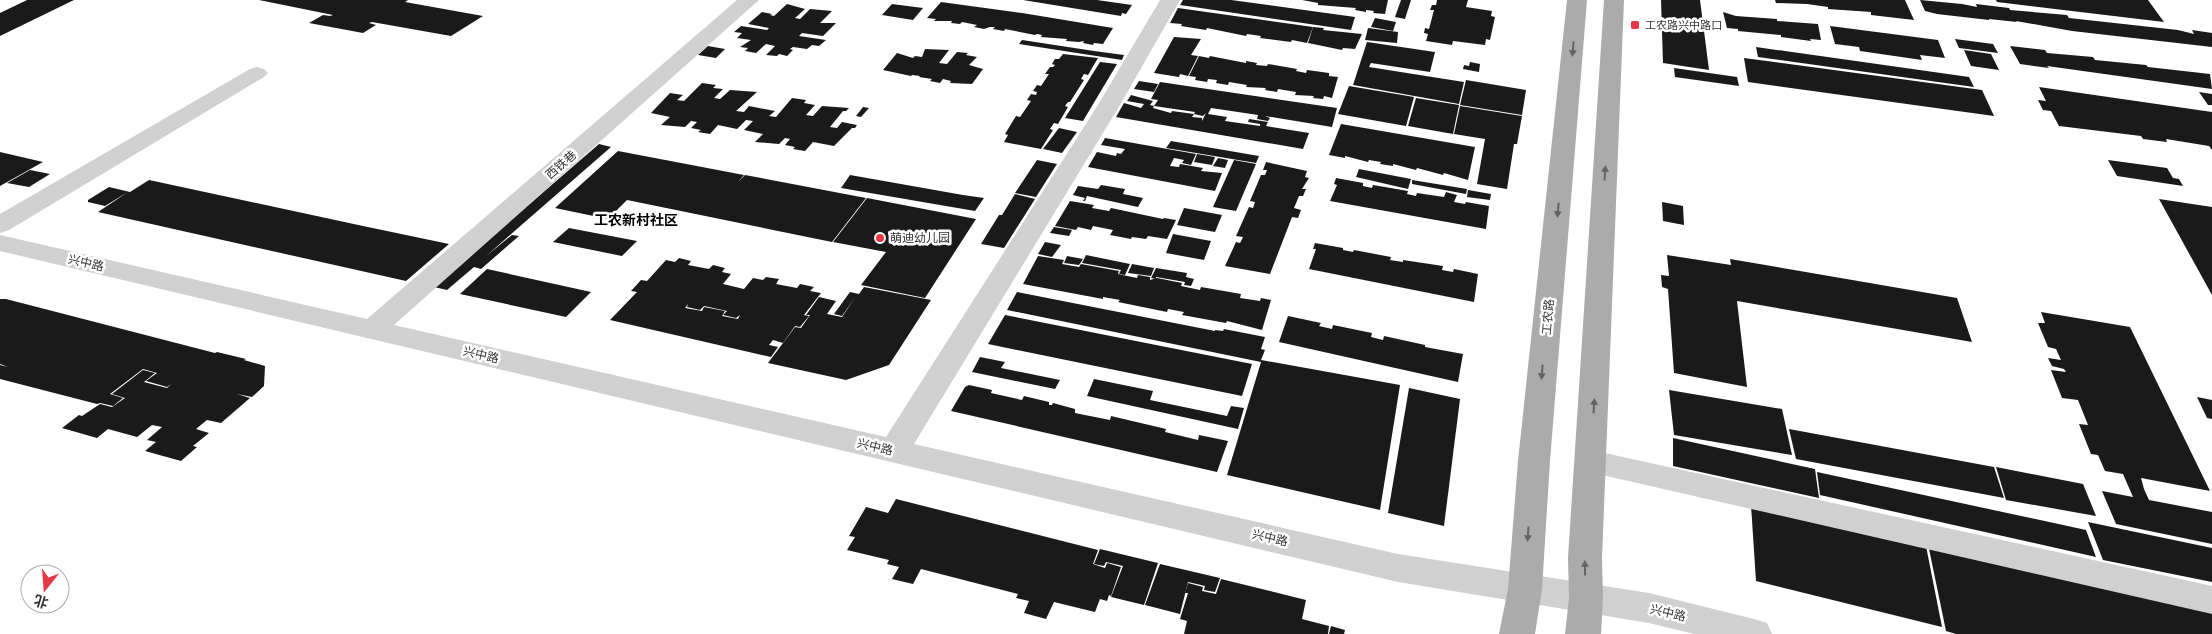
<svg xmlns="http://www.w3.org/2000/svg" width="2212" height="634" viewBox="0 0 2212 634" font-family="'Varela Round','Noto Sans SC',sans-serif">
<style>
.building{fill:#1a1a1a;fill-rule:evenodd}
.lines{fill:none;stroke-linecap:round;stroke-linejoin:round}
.minor{fill:#d0d0d0;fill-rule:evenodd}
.major{fill:#ababab;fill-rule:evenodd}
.oneway{fill:#636363}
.poi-dot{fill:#e63946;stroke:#fff;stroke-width:2}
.labels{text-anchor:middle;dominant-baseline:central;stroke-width:5;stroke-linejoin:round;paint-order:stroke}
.far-poi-label{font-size:11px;fill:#333;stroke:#fff;text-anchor:start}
.street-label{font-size:12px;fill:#333;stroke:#fff}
.poi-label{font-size:12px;fill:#333;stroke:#fff;text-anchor:start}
.neighbourhood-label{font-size:14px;font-weight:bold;fill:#000;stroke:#fff}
</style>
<rect width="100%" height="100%" fill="#fff"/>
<!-- building -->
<g class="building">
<path d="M27,0h47l-74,36v-23z"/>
<path d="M259,0h149l-3,2 78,14 -32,20 -79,-14 -3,1 7,2 -13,8 -54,-10 14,-8 7,1 3,-1z"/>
<path d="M1023,0h74l35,5 -6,9 -4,-1 -1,3z"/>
<path d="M1183,0h48l124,17 -4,13 -171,-25z"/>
<path d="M1302,0h86l-3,14 -12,-1 1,-2 -8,-1v2l-11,-2 1,-2 -38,-3v-2z"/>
<path d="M1401,0h10l-6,19 -10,-2z"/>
<path d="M1437,0h31l-2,7 26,4 -1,5 4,1 -5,23 -4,-1 -1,6 -32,-4 -1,4 -26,-4 2,-7 -4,-1 1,-5 4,1 5,-19h-4l2,-5h4z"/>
<path d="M1661,0h39l9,70 -46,-7z"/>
<path d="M1775,0h130l9,20 -43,-5v-3l-43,-3v-2l-21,-3 -31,-1z"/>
<path d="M1920,0l42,4 15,3 -1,-3 33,4 1,2 57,5 2,3 109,12 16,4 -2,-4 20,3v14l-140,-16 -56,-10 1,1 -28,-3v1l-52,-6 -12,-3z"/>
<path d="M1996,0h152l16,22 -167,-20z"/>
<path d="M941,2l81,11 91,15 -10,16 -9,-1 -1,2 -10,-2 1,-2 -5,1 -13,-1 1,-2 -26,-2 1,-2 -5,-1 -2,1 -30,-6 -1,2 -11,-2 2,-2h-5l-6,2 -10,-2 3,-2 -15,-3 -2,2 -9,-1 1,-2h-18l2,-2 -9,-1z"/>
<path d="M787,4l18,5 -10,9 5,1 10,-10 22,2 -12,12h16l-13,13 -21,-3 -3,3 27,4 -7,6 -7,-1 -5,4 -14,-2 -3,2 3,1 -6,6 -8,-2 -2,2 -11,-1 9,-9 -9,-2 -10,9 -11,-2 3,-3 -8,-1 11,-7 -14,-2 5,-5 -8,-1 7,-6 26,4 2,-2 -21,-4 14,-12 10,2 -2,1 4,1z"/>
<path d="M892,4l31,4 -10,12 -31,-5z"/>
<path d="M1178,8l135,19 -6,16 -15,-3 -1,2 -31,-4 1,-2 -14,-2 -1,2 -39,-8 -1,2 -25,-4 1,-2 -12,-1z"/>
<path d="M1723,12l13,4 41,3v2l41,3 3,16 -11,-1 1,2 -30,-4v-2l-43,-4v-2l-11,-1z"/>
<path d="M1375,18l21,4 -3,9 -22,-4z"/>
<path d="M1830,26l108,14 7,18 -25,-3 2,5 -62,-9 -1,-4 -24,-3z"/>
<path d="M1313,27l11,1 -1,2 39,4 -7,15 -12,-1 -1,2 -34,-7z"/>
<path d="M1368,28l30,4 -1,11 -32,-3z"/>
<path d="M1174,37l27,2 -10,16 7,1 -10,20 -8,-2 -1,3 -25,-4z"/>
<path d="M1955,39l38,5 5,9 -39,-5z"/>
<path d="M1022,40l72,11 30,4 -2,5 -103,-16z"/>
<path d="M1367,42l68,10 -5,20 -59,-9 -2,4 95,15 -5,22 -106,-19z"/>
<path d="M708,46l17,3 -9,9 -18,-3z"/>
<path d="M2010,46l35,4 2,3 46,4 2,3 51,5 2,2 62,7 2,15 -165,-23 2,2 -29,-4z"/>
<path d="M1756,47l213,30 5,10 -216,-30z"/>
<path d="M925,49l24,1 -10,13 8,1 10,-12 11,1 -2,2 11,2 -8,8 14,4 -11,15 -22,-1 1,-2 -8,-2 -3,4 -10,-2 2,-2 -13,-2 1,-1 -8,-1 -1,1 -28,-6 14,-17 16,5 2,-2 7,1z"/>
<path d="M1964,50l27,4 8,16 -28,-4z"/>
<path d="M1063,54l35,4 -10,17 -4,-1 -3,5 3,1 -14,22h-2l-3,4 3,1 -10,17 -4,-1 -4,6 3,1 -12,19 -37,-7 4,-7 -3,-1 11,-18 4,1 11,-16 -4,-1 4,-6 5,1 1,-3 -4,-1 4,-6 4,1 8,-12h-4l5,-7h3l2,-2 -3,-1 3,-5h4z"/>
<path d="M1199,56l10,2 1,-2 36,7v-2l11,2 -1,2 11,1 1,-2 29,5 -1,2 10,2 1,-3 22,3v3l9,1 -6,21 -8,-2 -1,3 -10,-1 1,-2 -19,-1 1,-3 -18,-3 -1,3 -12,-2 1,-2 -20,-1 1,-2 -18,-3 -1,3 -12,-2 1,-3 -9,-1 -1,3 -12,-2 1,-3 -7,-1z"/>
<path d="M1744,58l238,32 12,26 -246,-34z"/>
<path d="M1100,62l17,2 -34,57 -18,-3z"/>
<path d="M1470,62l10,2 -1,8 -16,-3 1,-4 5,1z"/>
<path d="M1674,68l63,9 2,9 -64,-9z"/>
<path d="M1466,80l60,10 -4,25 -62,-10z"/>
<path d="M1139,81l19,3 -4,8 -20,-3z"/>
<path d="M1160,82l177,26 -5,19 -67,-11 5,2 -2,3 -11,-2 1,-4 -47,-7 -3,6 19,3 -2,4 35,5v-2l-12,-2 1,-3 19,3 -2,4 43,7 -6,16 -187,-32 8,-14 17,5 3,-4 -17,-3 4,-6 22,6 -3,4 4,1 -1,2 18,5 1,-2 22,3 -2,3 10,1v3l4,-8 -3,3 -9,-2 4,-8 -3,6 -41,-6 4,-6 -7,-1z"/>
<path d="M702,83l14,2 -3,3 10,1 -9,9 6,1 10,-9 27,2 -21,19 8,1 5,-6 26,5 -6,5 7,1 16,-19 14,2 -2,3 11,2 -9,10 7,1 9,-10 27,2 -3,3h-3l-13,16 7,1 5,-6 15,3 -2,3h-3l-18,18 -21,-4 -8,9 -12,-2 2,-2 -10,-2 5,-6 -5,-1 -6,6 -24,-2 8,-8 -19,-4 9,-9 -7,-1 -9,9 -19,-4 -8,9 -12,-2 3,-2 -10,-2 6,-6 -6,-1 -6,6 -24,-2 9,-8 -19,-4 19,-20 13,2 -6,5 7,1z"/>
<path d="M1349,86l65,11 -8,29 -68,-12z"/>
<path d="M2039,87l173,25v38l-3,-4 -43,-7 1,3 -24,-3 -2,-3 -82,-10 -8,-15 -8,-1 -5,-10 8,1z"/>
<path d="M2199,92l13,2v11h-4z"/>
<path d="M1416,98l43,7 -6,29 -45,-8z"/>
<path d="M1460,106l62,10 -5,28h-3l-7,45 -30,-5 8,-45 -31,-5z"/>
<path d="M863,107l6,1 -8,9 -5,-1z"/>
<path d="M1341,124l134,23 -7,33 -24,-7 -1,2 -26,-7 -1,2 -23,-6v2l-13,-2 1,-2 -12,-2 -1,2 -23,-6v2l-16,-3z"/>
<path d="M1059,128l18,4 -15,21 -19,-4z"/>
<path d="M1105,138l91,16 -5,11 -9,-2 2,-3 -10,-2 -4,8 9,1 1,-3 23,4 -2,3 21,2 -7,18 -127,-24 9,-15 19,4 1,-3 4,1 4,-5 -24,-4z"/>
<path d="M1171,141l88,15 -3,7 -90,-15z"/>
<path d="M599,144l12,3 -125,109 26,-21 7,1 -38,33 -7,-2 -27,23 -13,-3z"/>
<path d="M618,151l126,24 -6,7 7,-7 121,23 -34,44 -205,-42 -19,19 -53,-11z"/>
<path d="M0,152l43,10 -43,24z"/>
<path d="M1197,154l18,3 -3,8 -18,-3z"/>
<path d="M1218,158l10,2 -3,8 -12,-2z"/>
<path d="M1037,160l20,4 -21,33 -21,-4z"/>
<path d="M1234,160l22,4 -20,47 -23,-4z"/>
<path d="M2108,160l59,8 6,10 6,1 4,7 -66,-10z"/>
<path d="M1266,162l41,9 -2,6 4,1 -7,11h4l-3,7h-4l-5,12 7,2 -3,8 -6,-1 -22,57 -45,-8 11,-24 4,1 3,-6 -7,-1 13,-29 4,1 2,-6 -5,-1 11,-26h4l2,-5h-4z"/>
<path d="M1359,169l52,10 -3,10 -52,-12z"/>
<path d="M30,170l20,4 -21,13 -22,-4z"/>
<path d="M850,175l113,20 21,3 -9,13 -134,-23z"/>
<path d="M1336,178l27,5v3l9,2 1,-3 35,6 -1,3 9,2 1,-3 27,4 2,-5 11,3 -3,7 11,2 1,-2 23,4 -3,23 -156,-28 7,-16 -3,-1z"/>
<path d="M149,180l214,46 86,18 -43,37 -308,-69 30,-20 -23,14 -17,-4v-2l21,-13 21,5z"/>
<path d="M1412,180l55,9 -1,5 -54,-10z"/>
<path d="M1101,185l24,4 -2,5 20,4 -5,9 -51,-11 -2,5h-2l2,-3 -12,-3 5,-9 20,3z"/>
<path d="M1468,190l23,4 -1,6 -23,-3z"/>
<path d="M1015,194l20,5 -31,49 -23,-4 18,-29h3z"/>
<path d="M867,198l109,21 -51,79 -64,-13 25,-33 -53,-10z"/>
<path d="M2159,199l53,8v88z"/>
<path d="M1070,201l24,4 -2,3 17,3 2,-3 52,11 1,-1 12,2 -9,19 -19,-3 -2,3 -14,-2 -1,2 -21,-4 3,-5 -20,-4 -2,4 -13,-3 -2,3 -21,-4z"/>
<path d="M1662,202l21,4 1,19 -21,-4z"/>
<path d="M1184,208l38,7 -7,17 -38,-7z"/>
<path d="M1054,227l18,3 -3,6 -19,-3z"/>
<path d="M569,228l68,13 -15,15 -69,-14z"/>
<path d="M1173,234l38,7 -7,19 -38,-7z"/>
<path d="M1045,242l16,3 -9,12 -14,-3z"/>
<path d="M1315,243l28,5v2l10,2 1,-2 37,7 -1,3 13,2v-2l40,6 -1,4 11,2 1,-3 24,5 -4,28 -165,-33 7,-20h-3z"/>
<path d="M1086,255l44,9 -5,11 -6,-1 2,-4 -39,-7z"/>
<path d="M1667,255l64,10 -1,-6 227,39 15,44 -235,-41 10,86 -73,-14 -6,-84 -6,-2 -1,-12 8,1z"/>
<path d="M1038,256l26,4 -2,4 17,3 2,-3 38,7 -1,3 19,4 1,-3 12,2v3l7,-2 25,5 -1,3 19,4 1,-3 40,7 -1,4 20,3 1,-3 10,2 -9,30 -35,-9 -1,2 -44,-8 2,-3 -16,-3 -1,3 -49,-10 2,-2 -17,-3v2l-80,-15z"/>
<path d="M1067,256l16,3 -4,6 -15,-2z"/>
<path d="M679,258l12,3 -3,4 21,4 4,-4 12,3 -3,4 9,2 -8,10 21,5 9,-11 10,2 3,-3 13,2 -3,5 21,4 3,-4 14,3 -4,4 11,2 -17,22 5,1 -9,11 -5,-1 -12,17 -10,-3 -4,5 9,2 -7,10 -161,-37 27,-28 -6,-1 10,-11 6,1 19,-21 9,2zM688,304l-1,3 13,3 4,-4 23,5 -4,4 13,3 4,-3 -2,4 -16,-3 3,-5 -21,-4 -2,4 -17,-3z"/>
<path d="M1132,264l22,4 -3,8 -23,-3z"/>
<path d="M1156,268l31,5 -1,4 8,2 -3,7 -7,-1 1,-3 -29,-5v2l-5,-1z"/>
<path d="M487,269l104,23 -25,25 -106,-23z"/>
<path d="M864,287l67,13 -42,65 -43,15 -78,-17 27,-36 6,1 9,-13h-4l13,-18 17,4 -9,13 15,3 14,-21 -14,20 -8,-2 16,-22 9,2z"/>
<path d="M1017,292l198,39v-1l8,1 1,-2 41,8 -4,12 4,1 -4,10 139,25 -20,125 -153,-35 34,-113 -254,-52z"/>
<path d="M0,299h6l209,54 2,-1 29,7 -2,1 21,6 -1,20 -12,11 -15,-3 13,4 -29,25 -14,-3 -11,9 13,4 -16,13 4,1 -16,14 -36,-10 11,-9 -9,-2 15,-13 -10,-2 -15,12 -29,-8 -11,9 -35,-10 17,-13 3,1 18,-12 12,3 13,-9 -13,-4 31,-24 12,3 -11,9 23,6 4,-4 -4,3 -21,-6 11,-8 -14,-4 -33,25 13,4 -10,8 -13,-3 -3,1 -97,-25v-14l8,2 -8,-3v-20l17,4 -17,-4z"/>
<path d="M2041,312l89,15 80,164 -69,-13 3,11 5,11 63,12v32l-96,-20 -14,-33 31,6 -10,-23 -18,-3 -7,-16 -7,-1 -12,-30 9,1 -10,-25 -16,-2 -11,-28 15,2 -2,-3 -12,-3 -4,-8 13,2 -5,-11 -8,-2 -10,-24h7z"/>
<path d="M1005,315l247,49 -10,32 -254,-52z"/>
<path d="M1288,316l33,7 -2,3 13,3 1,-4 39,8 -1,4 12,3 1,-4 41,9v2l38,7 -5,28 -179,-40z"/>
<path d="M980,357l25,5 -4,6 59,12 -5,9 -83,-17z"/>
<path d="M1094,379l59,12 -3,9 77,16 4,-10 13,2 -6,21 -151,-33z"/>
<path d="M969,385l23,5 -1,3 31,7 2,-4 25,6v3h3l1,-2 22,6v4l35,7 1,-4 55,13 -1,3 33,8 1,-5 29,6 -11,31 -266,-61 14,-24z"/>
<path d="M1409,388l51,11 -16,127 -56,-13z"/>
<path d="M1669,390l113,19 10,46 -118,-20z"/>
<path d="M2197,397l15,3v19l-5,-1z"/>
<path d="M1789,429l205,38 10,31 -208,-39z"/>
<path d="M1673,438l142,31 4,29 -146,-32z"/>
<path d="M1996,467l87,17 13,32 -90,-16z"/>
<path d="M1817,472l269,58 10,27 -276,-62z"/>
<path d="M896,499l202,51 -5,14 12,4 2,-5 14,4 -10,29 -2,-1 -2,6 -7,-2 -5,13 -41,-10 -8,17 -22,-6 5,-12 -13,-3 2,-4 -97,-25 -8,15 -21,-5 7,-12 -12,-3 2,-4 -42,-10 8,-13 -6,-1 17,-29 22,6z"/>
<path d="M1751,505l175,41 16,81 -186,-46z"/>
<path d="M2088,522l124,26v34l-109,-22z"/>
<path d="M1928,544l284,66v24h-256l-10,-3z"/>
<path d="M1100,549l58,14 -14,42 -33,-8 12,-31 -17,-4 -2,4 -10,-2z"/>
<path d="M1160,564l60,14 -5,14 -11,-2 1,-4 -17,-4 -8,32 -35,-9z"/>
<path d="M1221,579l85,21 -4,19 27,7 -1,8h-144l3,-13 -7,-2 8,-26h-3l3,-10 15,4 -1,4 14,3z"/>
<path d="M1331,626l14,4 -1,4h-15z"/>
</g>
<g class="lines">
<!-- minor -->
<g class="minor">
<path d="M737,0h22l-365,325 492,112 212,-332 62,-105h20l-60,105 -206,339 484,110 251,39 105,26 13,4 5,11h-78l-45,-11 -251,-41 -1398,-331v-16l367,84z"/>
<path d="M257,67l7,2 4,4 -4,4 -255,153 -9,3v-19l250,-145z"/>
<path d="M1591,450l621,136v28l-632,-144 -5,-8 5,-8z"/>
</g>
<!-- major -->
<g class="major">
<path d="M1567,0h20l-37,461 -8,128 -7,45h-36l9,-45 10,-128z"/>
<path d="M1604,0h20l-22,558 1,40 -2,36h-36l4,-36 -1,-40z"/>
</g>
</g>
<!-- one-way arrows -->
<defs><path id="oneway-solid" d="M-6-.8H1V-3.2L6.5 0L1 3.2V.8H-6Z" transform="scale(1.25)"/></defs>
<g class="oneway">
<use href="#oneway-solid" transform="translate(1573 49) rotate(95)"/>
<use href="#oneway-solid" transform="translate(1605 173) rotate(-87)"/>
<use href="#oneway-solid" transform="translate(1558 210) rotate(95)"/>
<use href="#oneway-solid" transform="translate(1542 372) rotate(95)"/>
<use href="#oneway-solid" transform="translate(1594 406) rotate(-87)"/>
<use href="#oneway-solid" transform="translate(1528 534) rotate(94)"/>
<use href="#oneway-solid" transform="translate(1585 568) rotate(-91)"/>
</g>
<!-- markers -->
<g class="poi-dot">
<rect x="1630" y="20" width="10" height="10" rx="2.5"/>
<circle cx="880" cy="238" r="5"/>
</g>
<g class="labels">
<!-- far-poi labels -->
<g class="far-poi-label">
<text x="1645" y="25">工农路兴中路口</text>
</g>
<!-- street labels -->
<g class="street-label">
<text transform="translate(561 165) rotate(-41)">西铁巷</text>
<text transform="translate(86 263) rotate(13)">兴中路</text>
<text transform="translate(1548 317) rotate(-85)">工农路</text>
<text transform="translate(481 355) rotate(13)">兴中路</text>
<text transform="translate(875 447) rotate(13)">兴中路</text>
<text transform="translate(1270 538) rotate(13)">兴中路</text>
<text transform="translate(1668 613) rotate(13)">兴中路</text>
</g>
<!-- poi labels -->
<g class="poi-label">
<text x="890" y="238">萌迪幼儿园</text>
</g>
<!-- neighbourhood labels -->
<g class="neighbourhood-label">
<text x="636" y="220">工农新村社区</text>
</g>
</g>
<!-- north arrow -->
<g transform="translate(45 589) rotate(197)"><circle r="24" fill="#ffffff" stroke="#adadad"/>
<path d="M0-4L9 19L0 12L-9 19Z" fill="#e63946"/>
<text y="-8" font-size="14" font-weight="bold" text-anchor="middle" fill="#333333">北</text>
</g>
</svg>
